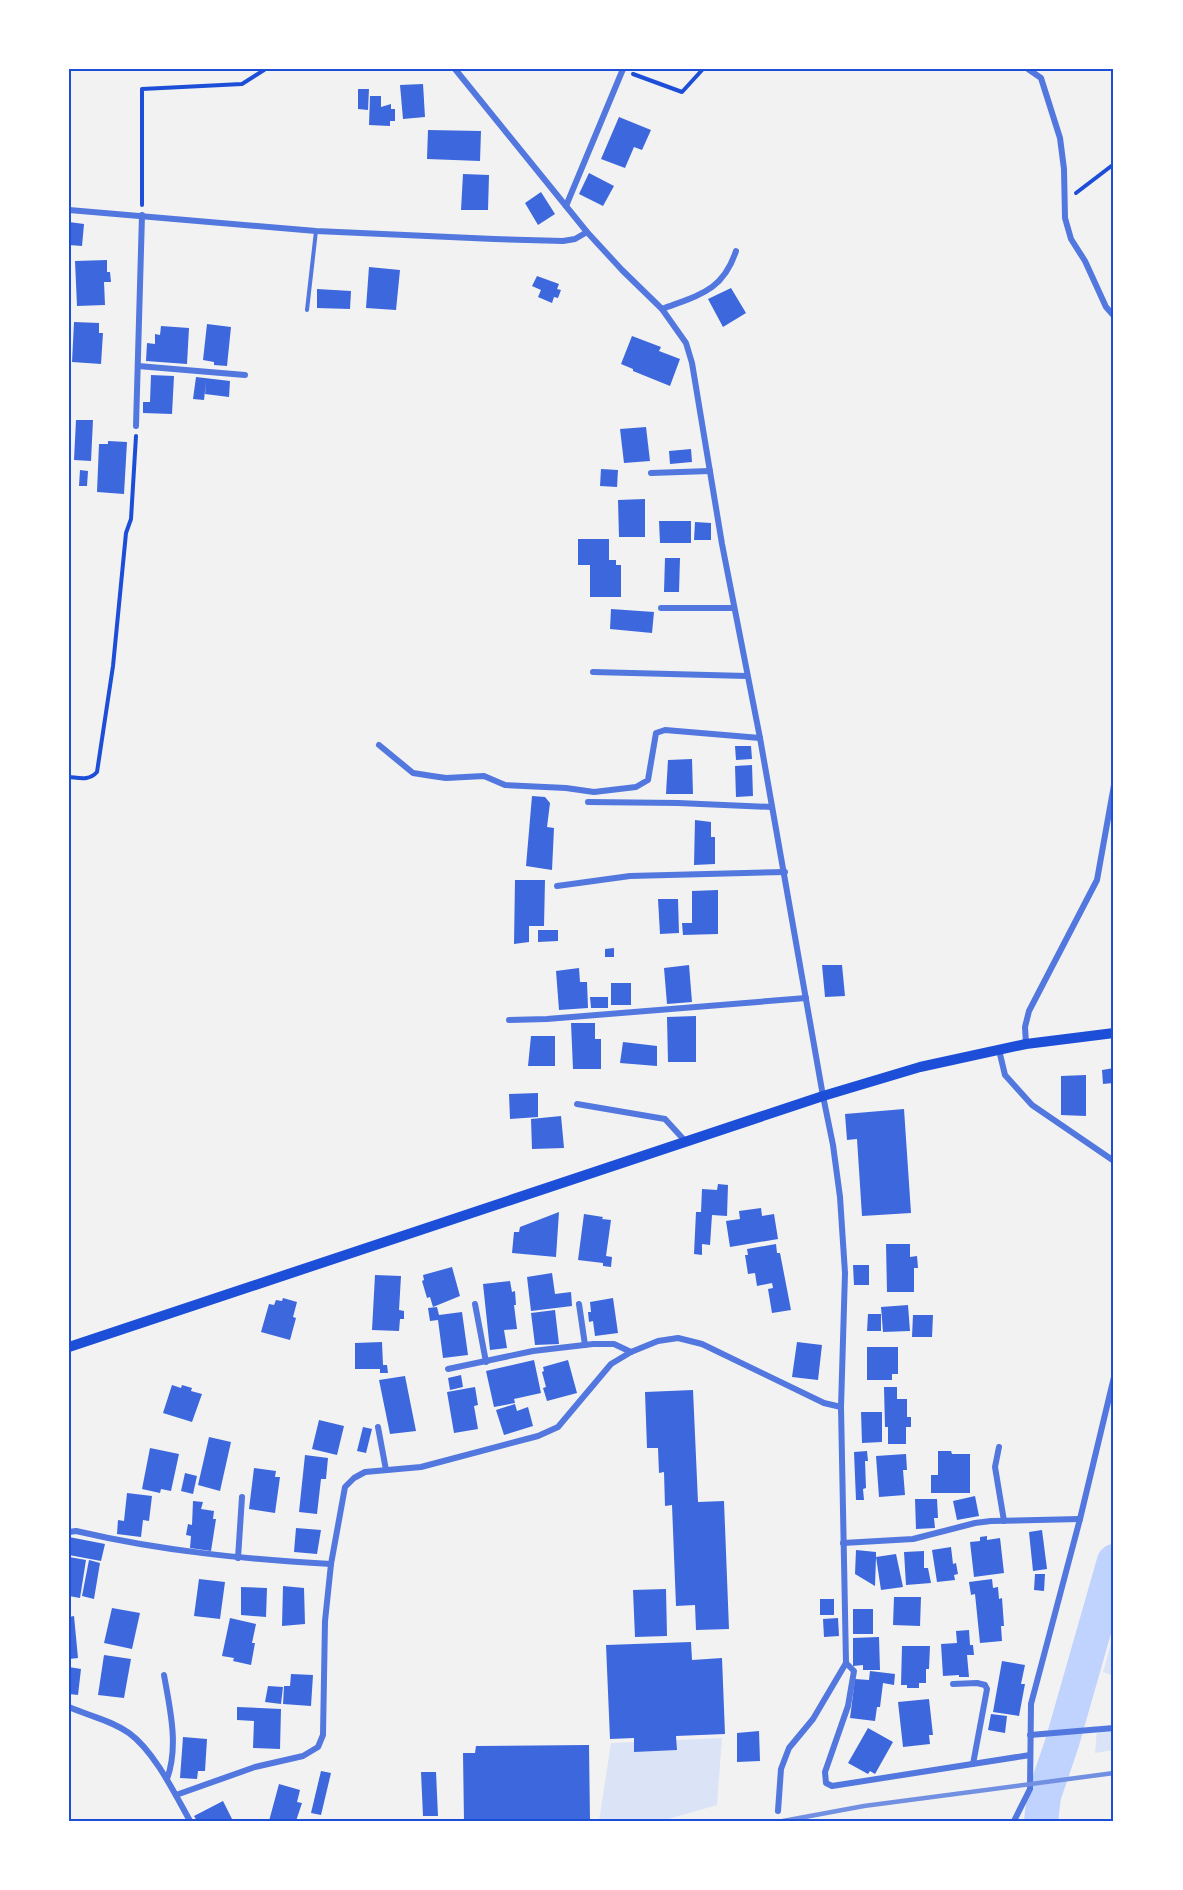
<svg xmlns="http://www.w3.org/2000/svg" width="1183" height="1890" viewBox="0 0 1183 1890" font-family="Jost,sans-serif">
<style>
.green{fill:#dbe4f7}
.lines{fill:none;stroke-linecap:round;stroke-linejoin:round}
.river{stroke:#bfd3fe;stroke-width:34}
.building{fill:#3d67dc}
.path{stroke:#1d4ed8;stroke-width:4}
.service{stroke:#5277de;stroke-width:4}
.minor{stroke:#5277de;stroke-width:6}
.secondary{stroke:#1d4ed8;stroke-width:10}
.rail{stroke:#7290e2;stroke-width:4.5}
.neatline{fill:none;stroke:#1d4ed8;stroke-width:2}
</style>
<rect width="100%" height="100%" fill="#f2f2f2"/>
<!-- green -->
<g class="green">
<path d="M1114,1632v44l-11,-4z"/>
<path d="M1114,1725v25l-19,3 2,-25z"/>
<path d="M722,1738l-5,67 -56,16h-62l12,-78z"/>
</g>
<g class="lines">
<!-- river -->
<path class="river" d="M1041,1821l3,-25 18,-53 52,-182"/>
</g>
<!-- building -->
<g class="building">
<path d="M423,84l2,33 -22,2 -3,-34z"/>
<path d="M358,89h11l-1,21 -10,-1z"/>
<path d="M370,96h11v11l10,-3v5h4v12h-5v5l-21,-1z"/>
<path d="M619,117l32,13 -9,20 -8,-3 -9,21 -24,-9z"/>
<path d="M428,130l53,1 -1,30 -53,-2z"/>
<path d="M589,173l25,13 -11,20 -24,-12z"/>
<path d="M463,174l26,1 -1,35h-27z"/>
<path d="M541,192l14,22 -17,11 -13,-22z"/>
<path d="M69,222l15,2 -2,22 -13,-1z"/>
<path d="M107,260v12h3l1,10h-7l1,23 -28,1 -2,-45z"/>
<path d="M369,267l31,3 -4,40 -30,-2z"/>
<path d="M537,276l22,8 -2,5 4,1 -3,8 -4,-1 -2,6 -14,-6 3,-7 -9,-4z"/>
<path d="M731,288l15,25 -23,14 -15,-28z"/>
<path d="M317,289l34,2 -1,18 -33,-1z"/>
<path d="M74,322l25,1v10h4l-2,31 -29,-2z"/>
<path d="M207,324l24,3 -4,39 -13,-1v-3l-11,-2z"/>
<path d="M161,326l28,2 -2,36 -41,-3 1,-18 8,1v-10l5,1z"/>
<path d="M632,336l29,11 -2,4 21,8 -10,27 -37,-15v-2l-12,-5z"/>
<path d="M151,375l23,1 -2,38 -29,-1v-11h7z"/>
<path d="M196,377l34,4 -1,16 -24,-3 1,-12 -2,18 -11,-1z"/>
<path d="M76,420h17l-2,41 -17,-1z"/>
<path d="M646,427l4,34 -26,2 -4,-34z"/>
<path d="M108,441l19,1 -3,52 -27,-2 2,-48h9z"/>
<path d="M691,449l1,13 -22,2 -1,-13z"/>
<path d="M601,469l17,1 -1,17 -17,-1z"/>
<path d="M80,470l8,1 -1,15h-8z"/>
<path d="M645,499v38h-26l-1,-37z"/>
<path d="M659,521h32v22h-31z"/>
<path d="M695,522l16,1v17h-17z"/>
<path d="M578,539h31v21h7v5h5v32h-31v-32h-12z"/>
<path d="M665,558h15l-1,34h-15z"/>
<path d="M611,609l43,3 -2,21 -42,-4z"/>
<path d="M735,746h16l1,13 -16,1z"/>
<path d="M692,759l1,35h-27l2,-34z"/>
<path d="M752,765l1,31 -17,1 -1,-31z"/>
<path d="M532,796l13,1 5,6 -3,24 7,1 -2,42 -26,-4z"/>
<path d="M695,820l16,2v15h4v27l-21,1z"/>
<path d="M515,880h30l-1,46h-15v16l-15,2z"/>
<path d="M718,890v44l-35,1 -1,-12h10v-32z"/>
<path d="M658,899h20l1,34 -19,1z"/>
<path d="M538,930h20v11l-20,1z"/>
<path d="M614,948v9h-9v-8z"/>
<path d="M689,965l3,37 -25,2 -3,-36z"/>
<path d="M822,965h20l3,31 -20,1z"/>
<path d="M579,968l1,14h7l1,26 -29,2 -3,-39z"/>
<rect x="611" y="983" width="20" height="22"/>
<path d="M590,997h18v11h-17z"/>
<path d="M696,1016v46h-28l-1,-45z"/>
<path d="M571,1023h24v16h6v30h-28z"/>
<path d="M531,1036h24v30h-27z"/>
<path d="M623,1042l34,4v20l-37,-3z"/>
<path d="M1114,1068l-1,15 -10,1 -1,-14z"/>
<path d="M1086,1075v41l-25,-1v-39z"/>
<path d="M538,1093v24l-28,2 -1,-25z"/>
<path d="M904,1109l7,104 -49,3 -5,-77 -10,1 -2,-26z"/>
<path d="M561,1116l3,32 -32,1 -1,-30z"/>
<path d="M718,1184l10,1 -1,31 -15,-1 -2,30 -8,-1v11l-8,-1 2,-42h5l1,-23 15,1z"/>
<path d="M761,1208l1,8 12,-2 4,25 -48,8 -4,-26 14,-2 -1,-8z"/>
<path d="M559,1212l-3,45 -44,-4 2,-21h5l1,-5z"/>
<path d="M584,1214l19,3 -1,2 9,1 -5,36 6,1 -1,10 -8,-1v-3l-25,-3z"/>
<path d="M776,1244l1,9h3l11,57 -19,3 -4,-24 5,-1 -1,-5 -15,3 -2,-13 -7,1 -3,-19h3l-1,-6z"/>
<path d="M886,1244h24v13l7,-1 1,12h-4v24h-27z"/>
<path d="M853,1265h16v20h-15z"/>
<path d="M452,1267l8,29 -27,11 -3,-10 -3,1 -5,-17 2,-1 -1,-5z"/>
<path d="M552,1273l3,21 16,-2 1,14 -41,5 -4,-34z"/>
<path d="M375,1275l26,1 -2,34 5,1v8h-4l-1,12 -27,-1z"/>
<path d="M510,1281l2,11 3,-1 1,14h-2l3,24 -13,1 3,18 -17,2 -7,-66z"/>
<path d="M283,1298l14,4 -4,15 3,1 -6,22 -29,-8 8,-28 5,1 2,-5 6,1z"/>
<path d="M613,1298l5,35 -23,3 -2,-15 -4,1 -1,-10h3l-1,-10z"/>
<path d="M908,1305l2,26 -27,1 -2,-25z"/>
<path d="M437,1307l2,8 23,-3 6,43 -25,3 -5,-38 -8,1 -2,-13z"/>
<path d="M555,1310l4,34 -24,1 -4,-32z"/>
<path d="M868,1314h13v17h-14z"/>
<path d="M913,1315h20l-1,22h-20z"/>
<path d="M382,1342l1,23h4l1,8h-8v-4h-25v-26z"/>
<path d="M797,1342l25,3 -4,35 -26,-3z"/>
<path d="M867,1347h31v27h-6v6h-25z"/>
<path d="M534,1360l7,33 -27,6 1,4 -21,4 -8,-36z"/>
<path d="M568,1360l9,33 -30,8 -4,-13 3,-1 -4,-15 2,-1 -1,-4z"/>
<path d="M461,1375l2,12 -13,3 -2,-12z"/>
<path d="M405,1376l11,55 -26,3 -11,-54z"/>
<path d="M172,1385l9,3 1,-3 10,3 -1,3 11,3 -10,28 -29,-9z"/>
<path d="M475,1387l3,18 -4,1 4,23 -24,4 -7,-41z"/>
<path d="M884,1387h13v12h10v18h4v10h-5v17h-18v-17h-3z"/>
<path d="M693,1390l5,112 26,-1 5,128 -33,1 -1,-25 -19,1 -4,-101 -7,1 -1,-34 -5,1 -1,-25h-11l-2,-56z"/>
<path d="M515,1404l2,7 11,-4 5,19 -29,9 -8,-25z"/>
<path d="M861,1412h21v30l-20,1z"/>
<path d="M319,1420l25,6 -7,29 -25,-6z"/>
<path d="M363,1427l9,2 -6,24 -9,-2z"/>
<path d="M209,1437l22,5 -11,49 -22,-6z"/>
<path d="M150,1448l29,6 -8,37 -10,-2 -1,4 -18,-4z"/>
<path d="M867,1451l1,10h-3l1,27 -3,1 1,11h-8l-2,-48z"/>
<path d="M938,1451h13l1,3h18v39h-39v-18h7z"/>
<path d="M906,1454l1,16h-4l2,25 -26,2 -3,-41z"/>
<path d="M305,1455l23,3 -2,21h-5l-4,35 -18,-2z"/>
<path d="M254,1468l22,3 -1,6h5l-5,36 -26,-4z"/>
<path d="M185,1473l12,3 -4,18 -12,-3z"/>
<path d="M127,1493l25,3 -3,25 -6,-1 -2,17 -24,-3 1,-14 6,1z"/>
<path d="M975,1496l4,20 -22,4 -4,-19z"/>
<path d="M915,1499h22l1,19h-4l1,10 -19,1z"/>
<path d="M193,1501l10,1 -2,7 13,2 -1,8h3l-5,32 -21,-3 1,-12 -5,-1 2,-11 4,1z"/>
<path d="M296,1528l25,2 -4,24 -23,-2z"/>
<path d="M1042,1530l5,39 -14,2 -4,-39z"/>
<path d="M987,1536v4l13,-2 4,35 -30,4 -4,-35 10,-1v-4z"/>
<path d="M69,1537l36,7 -4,17 -32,-6z"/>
<path d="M951,1547l2,17 3,-1 2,11 -4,1 1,5 -18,2 -5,-32z"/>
<path d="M856,1550l20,2v5l20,-3 7,33 -22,3 -5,-33 -1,29 -20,-12z"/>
<path d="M924,1551v17h4l3,15 -25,2 -2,-33z"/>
<path d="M69,1557l17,3 -6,38 -11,-2z"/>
<path d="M89,1560l11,3 -6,36 -12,-3z"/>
<path d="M1035,1574h10l-1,17 -10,-1z"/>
<path d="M199,1579l26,3 -5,37 -26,-3z"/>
<path d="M992,1579l1,9 5,-1 1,12 3,-1 2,28h-3l1,15 -22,2 -5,-49 -4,1 -2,-13z"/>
<path d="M283,1586l21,2 1,36 -23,2z"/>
<path d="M241,1587l26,1 -1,29 -25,-2z"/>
<path d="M666,1589l1,47 -32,1 -2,-47z"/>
<path d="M894,1597h27l-1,29 -27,-1z"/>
<rect x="820" y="1599" width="14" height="16"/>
<path d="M112,1608l28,5 -8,36 -28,-6z"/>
<rect x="853" y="1609" width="20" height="25"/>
<path d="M74,1616l4,42 -9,1v-42z"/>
<path d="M230,1618l26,6 -4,19h3l-4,22 -18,-4 1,-3 -12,-2z"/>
<path d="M838,1618l1,18 -15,1 -1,-18z"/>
<path d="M969,1630l1,15h3l1,10h-7l2,22h-10v-2l-16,1 -2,-32 16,-1 -1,-12z"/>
<path d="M879,1637l1,33h-17v-5l-10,1v-28z"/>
<path d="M691,1642l1,18 30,-2 3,76 -49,2 1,14 -43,2v-14l-24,1 -4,-94z"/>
<path d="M902,1646h28l-1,23h-3v14h-7v5h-12v-3h-6z"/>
<path d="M104,1655l27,4 -7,39 -26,-3z"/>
<path d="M1002,1661l23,4 -4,19h4l-6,32 -26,-4z"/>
<path d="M69,1667l12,2 -3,26 -9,-1z"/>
<path d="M870,1671l25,3 -1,11 -11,-2 -3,24h-3l-2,14 -25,-3 5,-39 14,1z"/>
<path d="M291,1674l22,1 -2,31 -28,-2 1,-18h6z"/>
<path d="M268,1686l15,1 -2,17 -16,-2z"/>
<path d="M929,1699l4,36h-4l1,9 -27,3 -5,-45z"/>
<path d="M237,1707l44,2 -1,40 -27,-1 1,-27 -17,-1z"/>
<path d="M991,1714l16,2 -2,17 -17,-3z"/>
<path d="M868,1728l25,14 -18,32 -5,-3 -2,3 -20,-11z"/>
<path d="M759,1731l1,30 -23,1v-29z"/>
<path d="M183,1737l24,2 -2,32h-7l-1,8 -17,-1z"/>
<path d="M589,1745l1,76h-126l-1,-68h12l1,-7z"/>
<path d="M321,1771l10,2 -10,42 -10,-2z"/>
<path d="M421,1772h15l2,44h-15z"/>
<path d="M279,1784l21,6 -3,12 5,1 -6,18h-27z"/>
<path d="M223,1801l10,20h-36l-3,-5z"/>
</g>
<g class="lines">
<!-- path -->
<g class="path">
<path d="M633,74l49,18 21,-23"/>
<path d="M1076,193l38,-29"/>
<path d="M142,205v-116l100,-5 22,-14"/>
<path d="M69,777c11,1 20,4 28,-5l16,-106 13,-133 5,-14 5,-83"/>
</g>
<!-- service -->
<path class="service" d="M307,310l9,-79"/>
<!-- minor -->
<g class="minor">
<path d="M455,69l132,163 35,38 40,39 24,34 6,20 30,181 38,194 63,358 10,49 7,52 5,76 -4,134 5,256 -33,56 -24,29 -8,21 -3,42"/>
<path d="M1028,69l13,9 19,60 4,31 1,49 6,21 14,22 21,46 8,9"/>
<path d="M566,206l57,-137"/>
<path d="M69,210l247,21 178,8 69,2 12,-2 12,-7"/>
<path d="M662,309c37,-14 61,-18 74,-58"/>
<path d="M138,366l107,9"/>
<path d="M136,426l6,-211"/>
<path d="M651,473l59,-2"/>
<path d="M661,608h73"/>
<path d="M593,672l154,4"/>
<path d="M379,745l34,28 19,3 14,2 38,-2 21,9 61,3 28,4 42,-5 12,-7 8,-47 9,-3 95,8"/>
<path d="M588,802l90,1 94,4"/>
<path d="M557,886l73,-10 155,-4"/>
<path d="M509,1020l38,-1 259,-21"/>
<path d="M1026,1044l-1,-17 4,-16 68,-131 17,-95"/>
<path d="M999,1050l6,25 27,30 82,56"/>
<path d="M577,1104l88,15 21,23"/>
<path d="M475,1304l11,58"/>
<path d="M579,1304l6,41"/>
<path d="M448,1369l85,-18 60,-7h21l17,8"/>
<path d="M378,1427l8,43"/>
<path d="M999,1447l-4,20 9,54"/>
<path d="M69,1532l7,-1c86,20 167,28 255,33"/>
<path d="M843,1543l70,-4 62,-16 16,-2 89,-2"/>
<path d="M238,1558l4,-61"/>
<path d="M846,1663l8,8 -6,35 -23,66 1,11 6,3 198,-31"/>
<path d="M164,1675c6,34 15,71 3,104"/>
<path d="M953,1684l24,-1 8,2 2,4 -14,75"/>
<path d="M69,1707c20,9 42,13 60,26 25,18 46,61 61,88"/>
<path d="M1030,1735l84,-7"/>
<path d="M176,1795l79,-28 48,-11 15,-9 5,-12 2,-114 6,-57 14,-77 9,-9 11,-6 56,-5 117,-31 20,-9 53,-63 20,-12 27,-11 20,-3 24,6 122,59 17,4"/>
<path d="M1014,1821l16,-32 1,-85 49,-185 34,-142"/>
</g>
<!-- secondary -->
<path class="secondary" d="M69,1347l754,-251 97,-29 106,-23 88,-11"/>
<!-- rail -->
<path class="rail" d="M783,1821l81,-15 250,-33"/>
</g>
<!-- border -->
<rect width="1183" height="1890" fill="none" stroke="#ffffff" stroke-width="141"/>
<rect x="70" y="70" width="1042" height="1750" class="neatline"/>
</svg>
